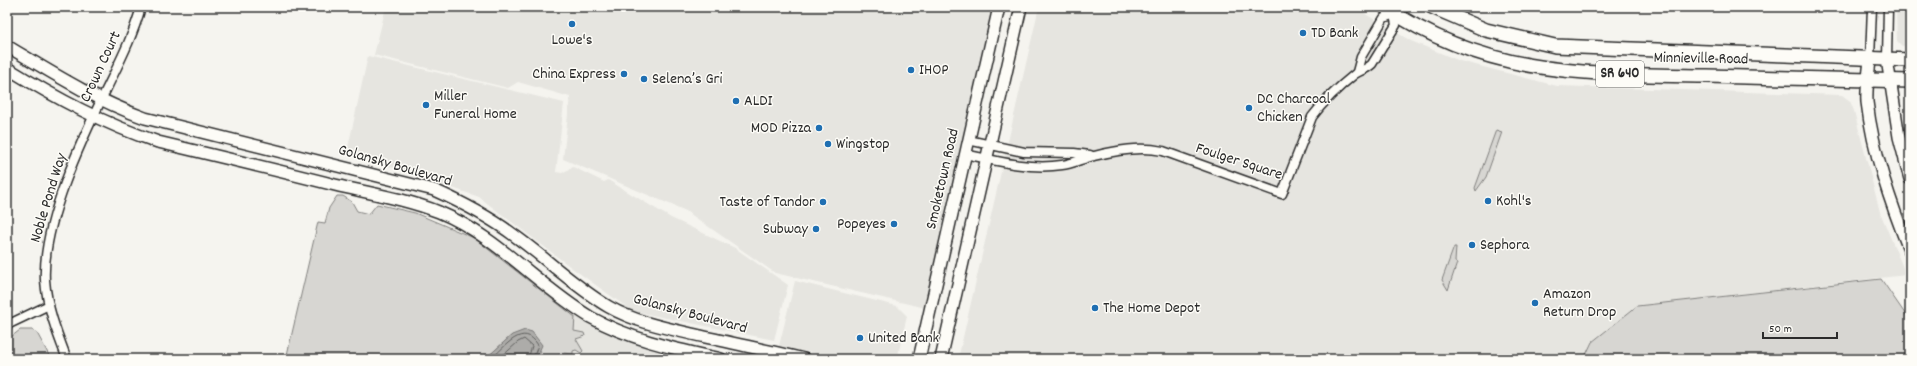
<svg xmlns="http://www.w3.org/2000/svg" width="1917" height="366" viewBox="0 0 1917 366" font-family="Dekko,sans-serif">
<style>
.built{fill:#e6e5e0}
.green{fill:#d7d6d2;stroke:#81807e}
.water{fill:#adaca9;stroke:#797877}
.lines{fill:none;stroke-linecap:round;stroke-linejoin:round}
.shore{stroke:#5f5f5d;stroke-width:1}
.street-casing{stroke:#2b2b2b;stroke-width:11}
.secondary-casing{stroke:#2b2b2b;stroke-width:14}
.primary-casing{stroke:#2b2b2b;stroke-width:16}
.street{stroke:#fdfcf7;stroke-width:8}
.secondary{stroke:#fdfcf7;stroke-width:11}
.primary{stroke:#fdfcf7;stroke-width:13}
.poi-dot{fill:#1f6fb2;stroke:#fdfcf7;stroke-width:1.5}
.labels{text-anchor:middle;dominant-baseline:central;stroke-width:3;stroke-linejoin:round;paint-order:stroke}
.shield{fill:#fdfcf7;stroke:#6a6a68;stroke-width:1}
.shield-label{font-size:15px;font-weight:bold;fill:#2b2b2b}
.poi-label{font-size:16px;fill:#2b2b2b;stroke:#fdfcf7;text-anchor:start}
.street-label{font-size:16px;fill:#2b2b2b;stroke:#fdfcf7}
</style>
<rect width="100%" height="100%" fill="#f5f4ef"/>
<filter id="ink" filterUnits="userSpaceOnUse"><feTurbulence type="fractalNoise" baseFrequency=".025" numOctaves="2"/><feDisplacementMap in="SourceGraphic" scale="8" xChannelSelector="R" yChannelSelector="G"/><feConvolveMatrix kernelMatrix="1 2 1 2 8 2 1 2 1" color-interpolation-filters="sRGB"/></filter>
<g filter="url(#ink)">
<!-- built -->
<g class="built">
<path d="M386,7h613l-69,302 -155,-36 -89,-62 -123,-52 7,-62 -52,-15 -10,6 -134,-33z"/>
<path d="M1039,7h319l9,8 44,26 49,20 97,25 285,9 8,6 4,10 26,101 26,63 -269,31 -45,36 -8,17h-626z"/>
<path d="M1896,7h14v40l-8,-1 -5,-5z"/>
<path d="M368,56l196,47 -8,69 6,1 11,-6 31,15 4,-2 63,38 64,30 53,37 -14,55 -142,-29 -60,-43 -93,-71 -132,-45z"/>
<path d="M795,281l102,25 10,10 -10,43h-60l-58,-13z"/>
<path d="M570,309l131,50h-157z"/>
</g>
<!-- green -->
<g class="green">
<path d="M1496,130l6,2 -16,45 -10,14 -1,-3z"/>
<path d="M337,196h6l9,6 5,9 12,3 8,-10 38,9 59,25 101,79 -1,14 10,2 1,3 -9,3 7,12 -2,2 -5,-3 -3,1v3l-11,-1 -10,6h-16l5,-8 -29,-16 -27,24h-199l32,-137 7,1 4,-15z"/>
<path d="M1454,247h2l-1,15 2,1 -9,27 -6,-10z"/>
<path d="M1881,279l29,42v38h-326l8,-17 45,-36z"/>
<path d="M20,330h12l5,3 14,26h-44v-19z"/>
</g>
<!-- water -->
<path class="water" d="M525,330l7,2 10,13 -6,14h-51l27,-24z"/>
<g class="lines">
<!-- shore -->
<g class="shore">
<path d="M491,359c14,-12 32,-38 47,-14l-5,14"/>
<path d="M499,359l19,-17 6,-3 8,7 -4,13"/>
</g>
<defs>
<g id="street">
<path d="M1870,59l2,-52"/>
<path d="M1887,59l1,-52"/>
<path d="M1357,72l4,-15 23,-39 10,-4 4,-7"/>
<path d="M968,140l56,12 50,1 16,2"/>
<path d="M965,154c31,7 65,16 97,11 11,-1 21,-7 32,-9 23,-6 46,-10 69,-5l119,43 30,-77c12,-16 28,-31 43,-43 6,-4 12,-5 17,-10l24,-39 -2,-11"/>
<path d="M7,325l42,-20"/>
<path d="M67,359c-10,-26 -20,-51 -22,-79 -3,-57 37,-141 62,-192 13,-27 26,-52 34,-81"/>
</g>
<g id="secondary">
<path d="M7,46c47,28 86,53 138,72l289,72c29,13 56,27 81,46 32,23 60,51 94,71 28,16 62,22 92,29 35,8 69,15 103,23"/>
<path d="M1870,59c-1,14 -4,29 -3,43 6,51 24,102 43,150"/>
<path d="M1887,59l12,78 11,42"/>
<path d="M7,68c49,30 97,56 151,74 59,14 118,28 177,43 34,8 71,14 104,27 58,24 98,73 151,105 41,23 86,32 131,42"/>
<path d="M919,359l80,-352"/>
<path d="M941,359l80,-352"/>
</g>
<g id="primary">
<path d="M1385,7c102,70 204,67 322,69 68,2 135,3 203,5"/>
<path d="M1432,7l54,23 69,16 355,14"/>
</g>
</defs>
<!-- street casing -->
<use href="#street" class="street-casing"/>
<!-- secondary casing -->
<use href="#secondary" class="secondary-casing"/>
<!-- primary casing -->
<use href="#primary" class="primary-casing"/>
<!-- street -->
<use href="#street" class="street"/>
<!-- secondary -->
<use href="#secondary" class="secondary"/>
<!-- primary -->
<use href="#primary" class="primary"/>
</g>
</g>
<!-- markers -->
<g class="poi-dot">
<circle cx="572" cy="24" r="4"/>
<circle cx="1303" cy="33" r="4"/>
<circle cx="911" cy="70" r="4"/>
<circle cx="624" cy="74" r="4"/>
<circle cx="644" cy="79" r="4"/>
<circle cx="736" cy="101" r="4"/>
<circle cx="426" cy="105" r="4"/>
<circle cx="1249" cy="108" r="4"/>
<circle cx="819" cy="128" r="4"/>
<circle cx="828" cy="144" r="4"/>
<circle cx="1488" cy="201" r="4"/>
<circle cx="823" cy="202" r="4"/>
<circle cx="894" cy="224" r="4"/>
<circle cx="816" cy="229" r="4"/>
<circle cx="1472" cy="245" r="4"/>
<circle cx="1535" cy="303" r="4"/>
<circle cx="1095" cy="308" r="4"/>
<circle cx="860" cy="338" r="4"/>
</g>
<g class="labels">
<!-- shield labels -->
<rect class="shield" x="1596" y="61" width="48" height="26" rx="3"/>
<g class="shield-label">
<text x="1620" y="74">SR 640</text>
</g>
<!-- poi labels -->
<g class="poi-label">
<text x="1311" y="33">TD Bank</text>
<text x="572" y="40" text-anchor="middle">Lowe's</text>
<text x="919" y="70">IHOP</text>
<text x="616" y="74" text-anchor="end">China Express</text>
<text x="652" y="79">Selena’s Gri</text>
<text x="434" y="96">Miller<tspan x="434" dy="18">Funeral Home</tspan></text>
<text x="1257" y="99">DC Charcoal<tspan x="1257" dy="18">Chicken</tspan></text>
<text x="744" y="101">ALDI</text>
<text x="811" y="128" text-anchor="end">MOD Pizza</text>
<text x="836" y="144">Wingstop</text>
<text x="1496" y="201">Kohl's</text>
<text x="815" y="202" text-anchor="end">Taste of Tandor</text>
<text x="886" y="224" text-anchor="end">Popeyes</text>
<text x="808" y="229" text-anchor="end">Subway</text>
<text x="1480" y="245">Sephora</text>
<text x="1543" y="294">Amazon<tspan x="1543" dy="18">Return Drop</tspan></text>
<text x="1103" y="308">The Home Depot</text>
<text x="868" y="338">United Bank</text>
</g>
<!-- street labels -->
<g class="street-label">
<text transform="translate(1701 59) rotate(1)">Minnieville Road</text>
<text transform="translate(101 67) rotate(-65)">Crown Court</text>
<text transform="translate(1239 162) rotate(18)">Foulger Square</text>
<text transform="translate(395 166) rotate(16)">Golansky Boulevard</text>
<text transform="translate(943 179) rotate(-77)">Smoketown Road</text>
<text transform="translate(49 198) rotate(-73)">Noble Pond Way</text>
<text transform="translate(690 314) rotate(15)">Golansky Boulevard</text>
</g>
</g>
<!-- margin -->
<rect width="1917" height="366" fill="none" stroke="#fdfcf7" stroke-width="24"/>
<rect x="12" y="12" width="1893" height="342" fill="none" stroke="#2b2b2b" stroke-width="1.5" filter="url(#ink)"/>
<!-- scale -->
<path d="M1763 332v6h74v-6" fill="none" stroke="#2b2b2b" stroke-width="2"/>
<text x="1769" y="332" font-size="12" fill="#2b2b2b" stroke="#fdfcf7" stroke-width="3" paint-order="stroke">50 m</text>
</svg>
